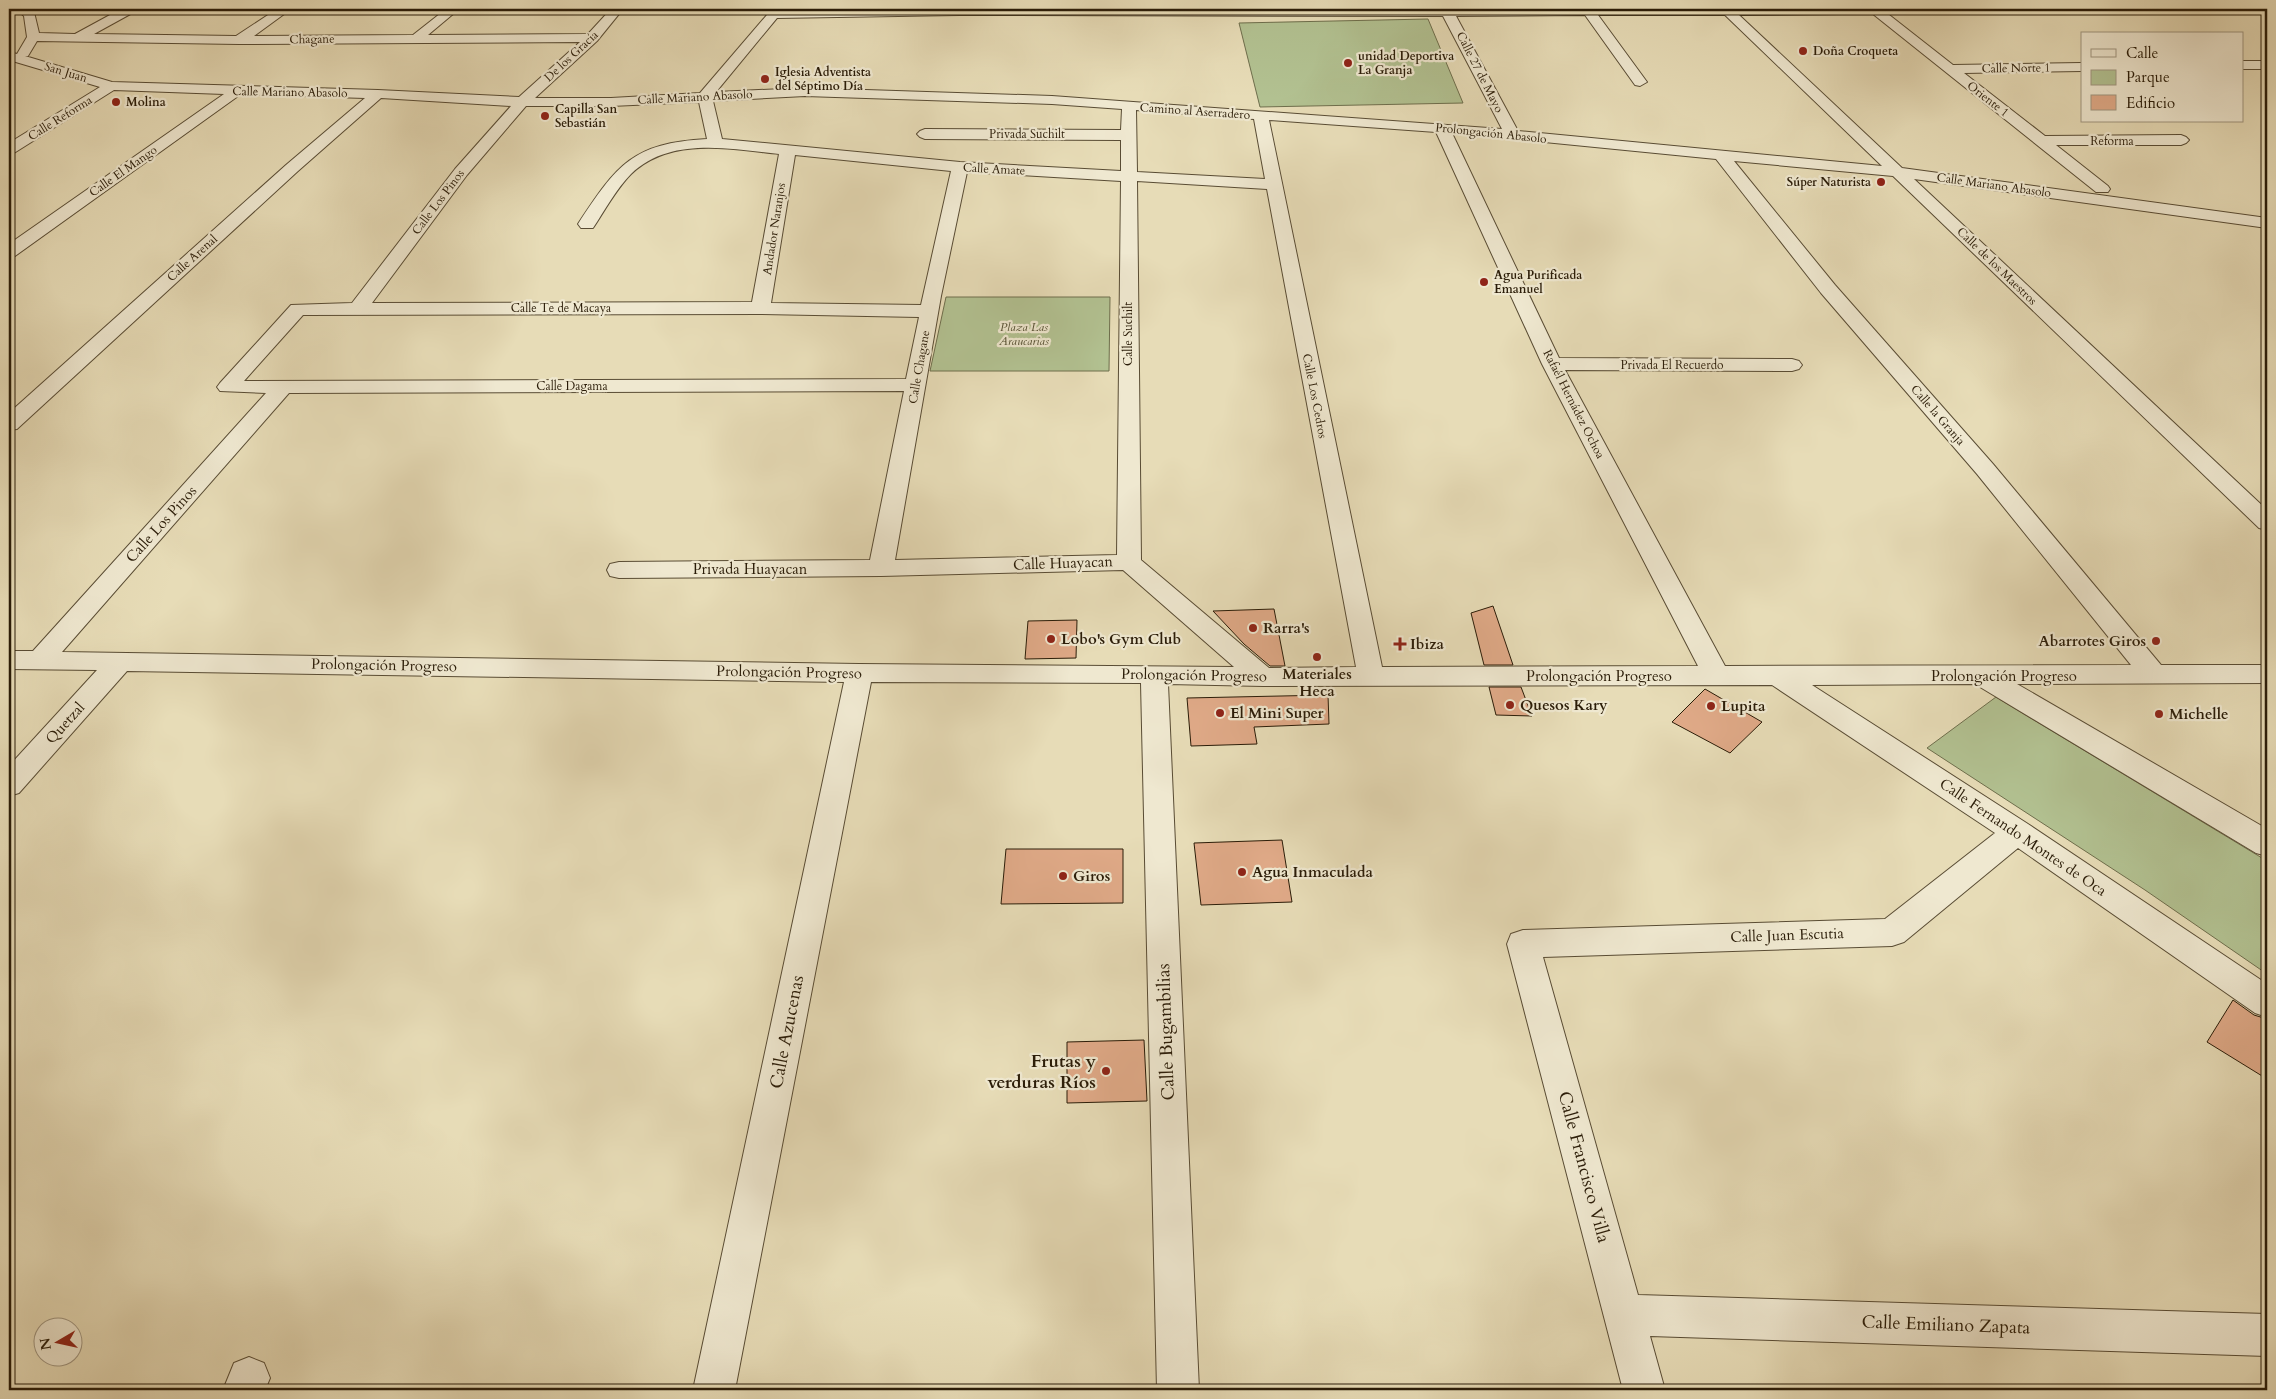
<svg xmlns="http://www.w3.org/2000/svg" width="2276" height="1399" viewBox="0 0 2276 1399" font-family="Cardo,serif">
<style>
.green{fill:#b2c191;stroke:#6e6e4c}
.building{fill:#e0aa88;stroke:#2a1c08}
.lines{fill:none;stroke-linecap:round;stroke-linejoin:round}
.minor-casing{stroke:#594c34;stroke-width:2}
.minor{fill:#efe8d0;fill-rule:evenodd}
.poi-dot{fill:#8f2418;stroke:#efe8d0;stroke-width:2}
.labels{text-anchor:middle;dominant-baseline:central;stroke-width:4.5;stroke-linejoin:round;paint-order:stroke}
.far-street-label{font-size:12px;fill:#2a1c08;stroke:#efe8d0}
.far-poi-label{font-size:12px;font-weight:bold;fill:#2a1c08;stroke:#efe8d0;text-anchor:start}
.far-park-label{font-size:12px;font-style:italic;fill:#534e31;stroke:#efe8d0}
.street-label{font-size:15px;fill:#2a1c08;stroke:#efe8d0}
.poi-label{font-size:15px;font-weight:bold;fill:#2a1c08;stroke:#efe8d0;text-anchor:start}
.near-street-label{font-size:18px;fill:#2a1c08;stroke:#efe8d0}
.near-poi-label{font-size:18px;font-weight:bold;fill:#2a1c08;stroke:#efe8d0;text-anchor:end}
</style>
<rect width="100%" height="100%" fill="#e7dcb7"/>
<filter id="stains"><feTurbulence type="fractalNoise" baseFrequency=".004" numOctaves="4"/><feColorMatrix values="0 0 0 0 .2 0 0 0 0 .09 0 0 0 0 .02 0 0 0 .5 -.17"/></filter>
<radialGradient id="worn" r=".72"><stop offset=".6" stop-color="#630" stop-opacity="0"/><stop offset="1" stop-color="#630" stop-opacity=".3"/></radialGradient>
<!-- green -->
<g class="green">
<path d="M1428,19l35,84 -203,4 -21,-84z"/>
<path d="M946,297h164l-1,74h-179z"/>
<path d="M1996,697l271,164v113l-122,-84 -218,-142z"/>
</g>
<!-- building -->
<g class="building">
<path d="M1493,606l20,59h-29l-13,-52z"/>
<path d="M1274,609l11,57h-15l-26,-22 -31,-33z"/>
<path d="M1077,620l-1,38 -51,1 3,-38z"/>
<path d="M1489,687h32l11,29 -36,-1z"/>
<path d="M1705,689l57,33 -32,31 -58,-31z"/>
<path d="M1328,695l1,29 -75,3 3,17 -66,2 -4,-48z"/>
<path d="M1282,840l10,62 -91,3 -7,-62z"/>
<path d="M1006,849h117v54l-122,1z"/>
<path d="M2233,1000l21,15 13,4v60l-60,-37z"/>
<path d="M1144,1040l3,61 -80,2v-61z"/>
</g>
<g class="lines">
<defs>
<g id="minor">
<path d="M16,9h14l4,3 5,21 36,1 46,-25h15l-2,3 -40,22 142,2 41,-27h14l-37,27 159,-1 33,-26h13l-31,26 160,-1 23,-25h12l-26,32 -62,57h76l89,-5 72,-84h1416l-6,4 -294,1 65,51 129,-2v8l-118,2 81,63 136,-1 5,2 3,3 -3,3 -5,2h-125l52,41 2,3 -2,3h-12l-223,-178 -134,1 163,153 365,50v10l-353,-49 353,331v20l-8,-2 -366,-352 -159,-15 101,124 158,179 168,201h106v18l-250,1 250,145v27l-11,-3 -281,-169 -163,1 216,139 239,160v33l-12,-4 -237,-165 -114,94 -12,4 -349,11 95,338 629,19v42l-617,-20 15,54h-42l-116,-446 4,-10 12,-4 362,-11 110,-86 -223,-148 -509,1 -95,-2 31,706h-42l-16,-707 -270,-1 -136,708h-42l151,-708 -717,-11 -108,122 -10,3v-30l88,-96 -88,-1v-18h24l233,-258 -46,-2 -3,-4 3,-4 71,-78 61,-2 103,-134 56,-63 -130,-8 -83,73 -281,258 -8,1v-17l277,-248 79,-67 -124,-4 -226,162 -6,1v-13l215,-150 -110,-4 -100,63 -5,2v-12l91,-56 -91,-27v-8l8,2 10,-17 -3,-21zM959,15l484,1 59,113 -450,-33 -247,-8 -89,4 61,-74zM1585,15l50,70 5,1 7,-4 -49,-67h127l157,151 -364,-35 -62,-115zM37,41l202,3 341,-2 -61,55 -141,-7 -266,-8 -87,-26h3zM805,96l247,8 70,5 -1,21 -196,-1 -5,2 -3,3 3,3 5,2 196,1v31l-161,-9 -238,-23 -9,-38zM699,102l8,37c-75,4 -90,26 -129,85l3,4h12c12,-18 23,-39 38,-54 39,-38 100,-25 148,-20l-27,148 -380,1 95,-128 59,-69h85zM1136,110l118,9 11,60 -128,-7zM1269,120l167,12 106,232 156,302 -316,1zM1452,133l264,26 105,134 156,181 154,191 -406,1 -160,-296 227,1 7,-2 3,-4 -3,-4 -7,-2 -233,-1zM795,155l156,16 -30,134 -150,-2zM967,172l154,9 -4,374 -222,5 46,-264zM1137,181l130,8 89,478 -87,1 -128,-108zM761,314l158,3 -13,62 -662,2 59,-66zM904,391l-34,169 -251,2 -9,2 -3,6 3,6 9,2 262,-2 242,-6 111,97 -375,-3 -797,-12 227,-259z"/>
<rect x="2242" y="61" width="25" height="8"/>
<path d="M249,1357l15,6 6,15 -5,12h-42l11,-27z"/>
</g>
</defs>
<!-- minor casing -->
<use href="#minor" class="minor-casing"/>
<!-- minor -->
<use href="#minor" class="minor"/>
</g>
<!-- markers -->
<g class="poi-dot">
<circle cx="1803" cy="51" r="5"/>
<circle cx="1348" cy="63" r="5"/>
<circle cx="765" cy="79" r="5"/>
<circle cx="116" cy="102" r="5"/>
<circle cx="545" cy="116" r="5"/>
<circle cx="1881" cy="182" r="5"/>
<circle cx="1484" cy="282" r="5"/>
<circle cx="1253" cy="628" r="5"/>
<circle cx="1051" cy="639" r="5"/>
<circle cx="2156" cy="641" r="5"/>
<path d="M1397.5 636.5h5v5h5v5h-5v5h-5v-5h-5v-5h5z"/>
<circle cx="1317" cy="657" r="5"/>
<circle cx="1510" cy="705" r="5"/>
<circle cx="1711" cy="706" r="5"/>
<circle cx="1220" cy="713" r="5"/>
<circle cx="2159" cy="714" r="5"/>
<circle cx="1242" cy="872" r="5"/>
<circle cx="1063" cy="876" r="5"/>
<circle cx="1106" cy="1071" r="5"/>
</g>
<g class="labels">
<!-- far-street labels -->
<g class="far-street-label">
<text transform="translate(312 39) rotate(-1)">Chagane</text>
<text transform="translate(571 56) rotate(-43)">De los Gracia</text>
<text transform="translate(2016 68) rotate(-1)">Calle Norte 1</text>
<text transform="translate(66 72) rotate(17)">San Juan</text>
<text transform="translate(1480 72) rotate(63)">Calle 27 de Mayo</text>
<text transform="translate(290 92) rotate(1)">Calle Mariano Abasolo</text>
<text transform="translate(695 97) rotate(-3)">Calle Mariano Abasolo</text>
<text transform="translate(1988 99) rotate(38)">Oriente 1</text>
<text transform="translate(1195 111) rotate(4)">Camino al Aserradero</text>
<text transform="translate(60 118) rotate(-32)">Calle Reforma</text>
<text transform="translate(1491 133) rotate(6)">Prolongación Abasolo</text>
<text x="1027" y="134">Privada Suchilt</text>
<text x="2112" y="141">Reforma</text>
<text transform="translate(994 169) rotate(3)">Calle Amate</text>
<text transform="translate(123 171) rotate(-35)">Calle El Mango</text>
<text transform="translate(1994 185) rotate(8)">Calle Mariano Abasolo</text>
<text transform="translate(438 202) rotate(-53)">Calle Los Pinos</text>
<text transform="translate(774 229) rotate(-81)">Andador Naranjos</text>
<text transform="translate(192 258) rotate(-42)">Calle Arenal</text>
<text transform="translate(1997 266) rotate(44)">Calle de los Maestros</text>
<text x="561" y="308">Calle Te de Macaya</text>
<text transform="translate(1128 334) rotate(-90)">Calle Suchilt</text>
<text x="1672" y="365">Privada El Recuerdo</text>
<text transform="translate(919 367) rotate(-80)">Calle Chagane</text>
<text x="572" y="386">Calle Dagama</text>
<text transform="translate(1315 396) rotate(79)">Calle Los Cedros</text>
<text transform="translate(1574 404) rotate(63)">Rafaél Hernádez Ochoa</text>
<text transform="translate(1938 415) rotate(49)">Calle la Granja</text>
</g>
<!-- far-poi labels -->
<g class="far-poi-label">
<text x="1813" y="51">Doña Croqueta</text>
<text x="1358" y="56">unidad Deportiva<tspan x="1358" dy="14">La Granja</tspan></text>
<text x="775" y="72">Iglesia Adventista<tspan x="775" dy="14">del Séptimo Día</tspan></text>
<text x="126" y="102">Molina</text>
<text x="555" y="109">Capilla San<tspan x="555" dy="14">Sebastián</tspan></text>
<text x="1871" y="182" text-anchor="end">Súper Naturista</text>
<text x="1494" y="275">Agua Purificada<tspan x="1494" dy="14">Emanuel</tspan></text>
</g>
<!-- far-park labels -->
<g class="far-park-label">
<text x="1024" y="327">Plaza Las<tspan x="1024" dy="14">Araucarias</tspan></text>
</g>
<!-- street labels -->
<g class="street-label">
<text transform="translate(161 524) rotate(-48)">Calle Los Pinos</text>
<text transform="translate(1063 563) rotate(-2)">Calle Huayacan</text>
<text x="750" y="569">Privada Huayacan</text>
<text transform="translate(384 665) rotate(1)">Prolongación Progreso</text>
<text transform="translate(789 672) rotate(1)">Prolongación Progreso</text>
<text transform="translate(1194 675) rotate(1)">Prolongación Progreso</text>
<text x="1599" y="676">Prolongación Progreso</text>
<text x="2004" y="676">Prolongación Progreso</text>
<text transform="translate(65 723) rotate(-48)">Quetzal</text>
<text transform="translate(2023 837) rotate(34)">Calle Fernando Montes de Oca</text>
<text transform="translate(1787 935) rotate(-2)">Calle Juan Escutia</text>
</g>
<!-- poi labels -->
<g class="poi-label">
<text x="1263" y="628">Rarra's</text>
<text x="1061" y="639">Lobo's Gym Club</text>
<text x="2146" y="641" text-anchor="end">Abarrotes Giros</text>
<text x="1410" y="644">Ibiza</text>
<text x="1317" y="674" text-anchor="middle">Materiales<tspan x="1317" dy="17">Heca</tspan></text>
<text x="1520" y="705">Quesos Kary</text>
<text x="1721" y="706">Lupita</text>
<text x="1230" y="713">El Mini Super</text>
<text x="2169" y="714">Michelle</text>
<text x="1252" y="872">Agua Inmaculada</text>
<text x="1073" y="876">Giros</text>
</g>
<!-- near-street labels -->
<g class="near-street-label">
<text transform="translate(787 1032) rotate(-79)">Calle Azucenas</text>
<text transform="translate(1166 1032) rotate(-92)">Calle Bugambilias</text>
<text transform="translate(1584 1167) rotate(75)">Calle Francisco Villa</text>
<text transform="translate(1946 1325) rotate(2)">Calle Emiliano Zapata</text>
</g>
<!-- near-poi labels -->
<g class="near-poi-label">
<text x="1096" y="1061">Frutas y<tspan x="1096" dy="21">verduras Ríos</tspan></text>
</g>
</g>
<!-- margin -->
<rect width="2276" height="1399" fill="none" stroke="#e7dcb7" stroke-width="30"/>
<rect x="10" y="10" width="2256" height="1379" fill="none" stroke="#2a1c08" stroke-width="2.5"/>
<rect x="15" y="15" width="2246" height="1369" fill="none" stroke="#2a1c08"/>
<!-- legend -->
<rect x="2081" y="32" width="162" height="90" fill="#efe8d0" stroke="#a09680"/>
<rect x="2091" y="49" width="25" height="8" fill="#efe8d0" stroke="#a09680"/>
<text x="2126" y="58" font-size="15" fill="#2a1c08">Calle</text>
<rect x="2091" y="70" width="25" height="15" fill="#b2c191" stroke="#a09680"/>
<text x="2126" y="82" font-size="15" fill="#2a1c08">Parque</text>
<rect x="2091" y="95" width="25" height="15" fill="#e0aa88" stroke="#a09680"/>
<text x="2126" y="108" font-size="15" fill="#2a1c08">Edificio</text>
<!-- north arrow -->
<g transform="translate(58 1342) rotate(261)"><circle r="24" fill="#efe8d0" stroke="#a09680"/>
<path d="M0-4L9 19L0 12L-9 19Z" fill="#8f2418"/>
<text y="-8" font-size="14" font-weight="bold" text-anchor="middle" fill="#2a1c08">N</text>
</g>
<rect width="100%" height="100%" filter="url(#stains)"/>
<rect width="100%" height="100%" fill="url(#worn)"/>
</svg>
